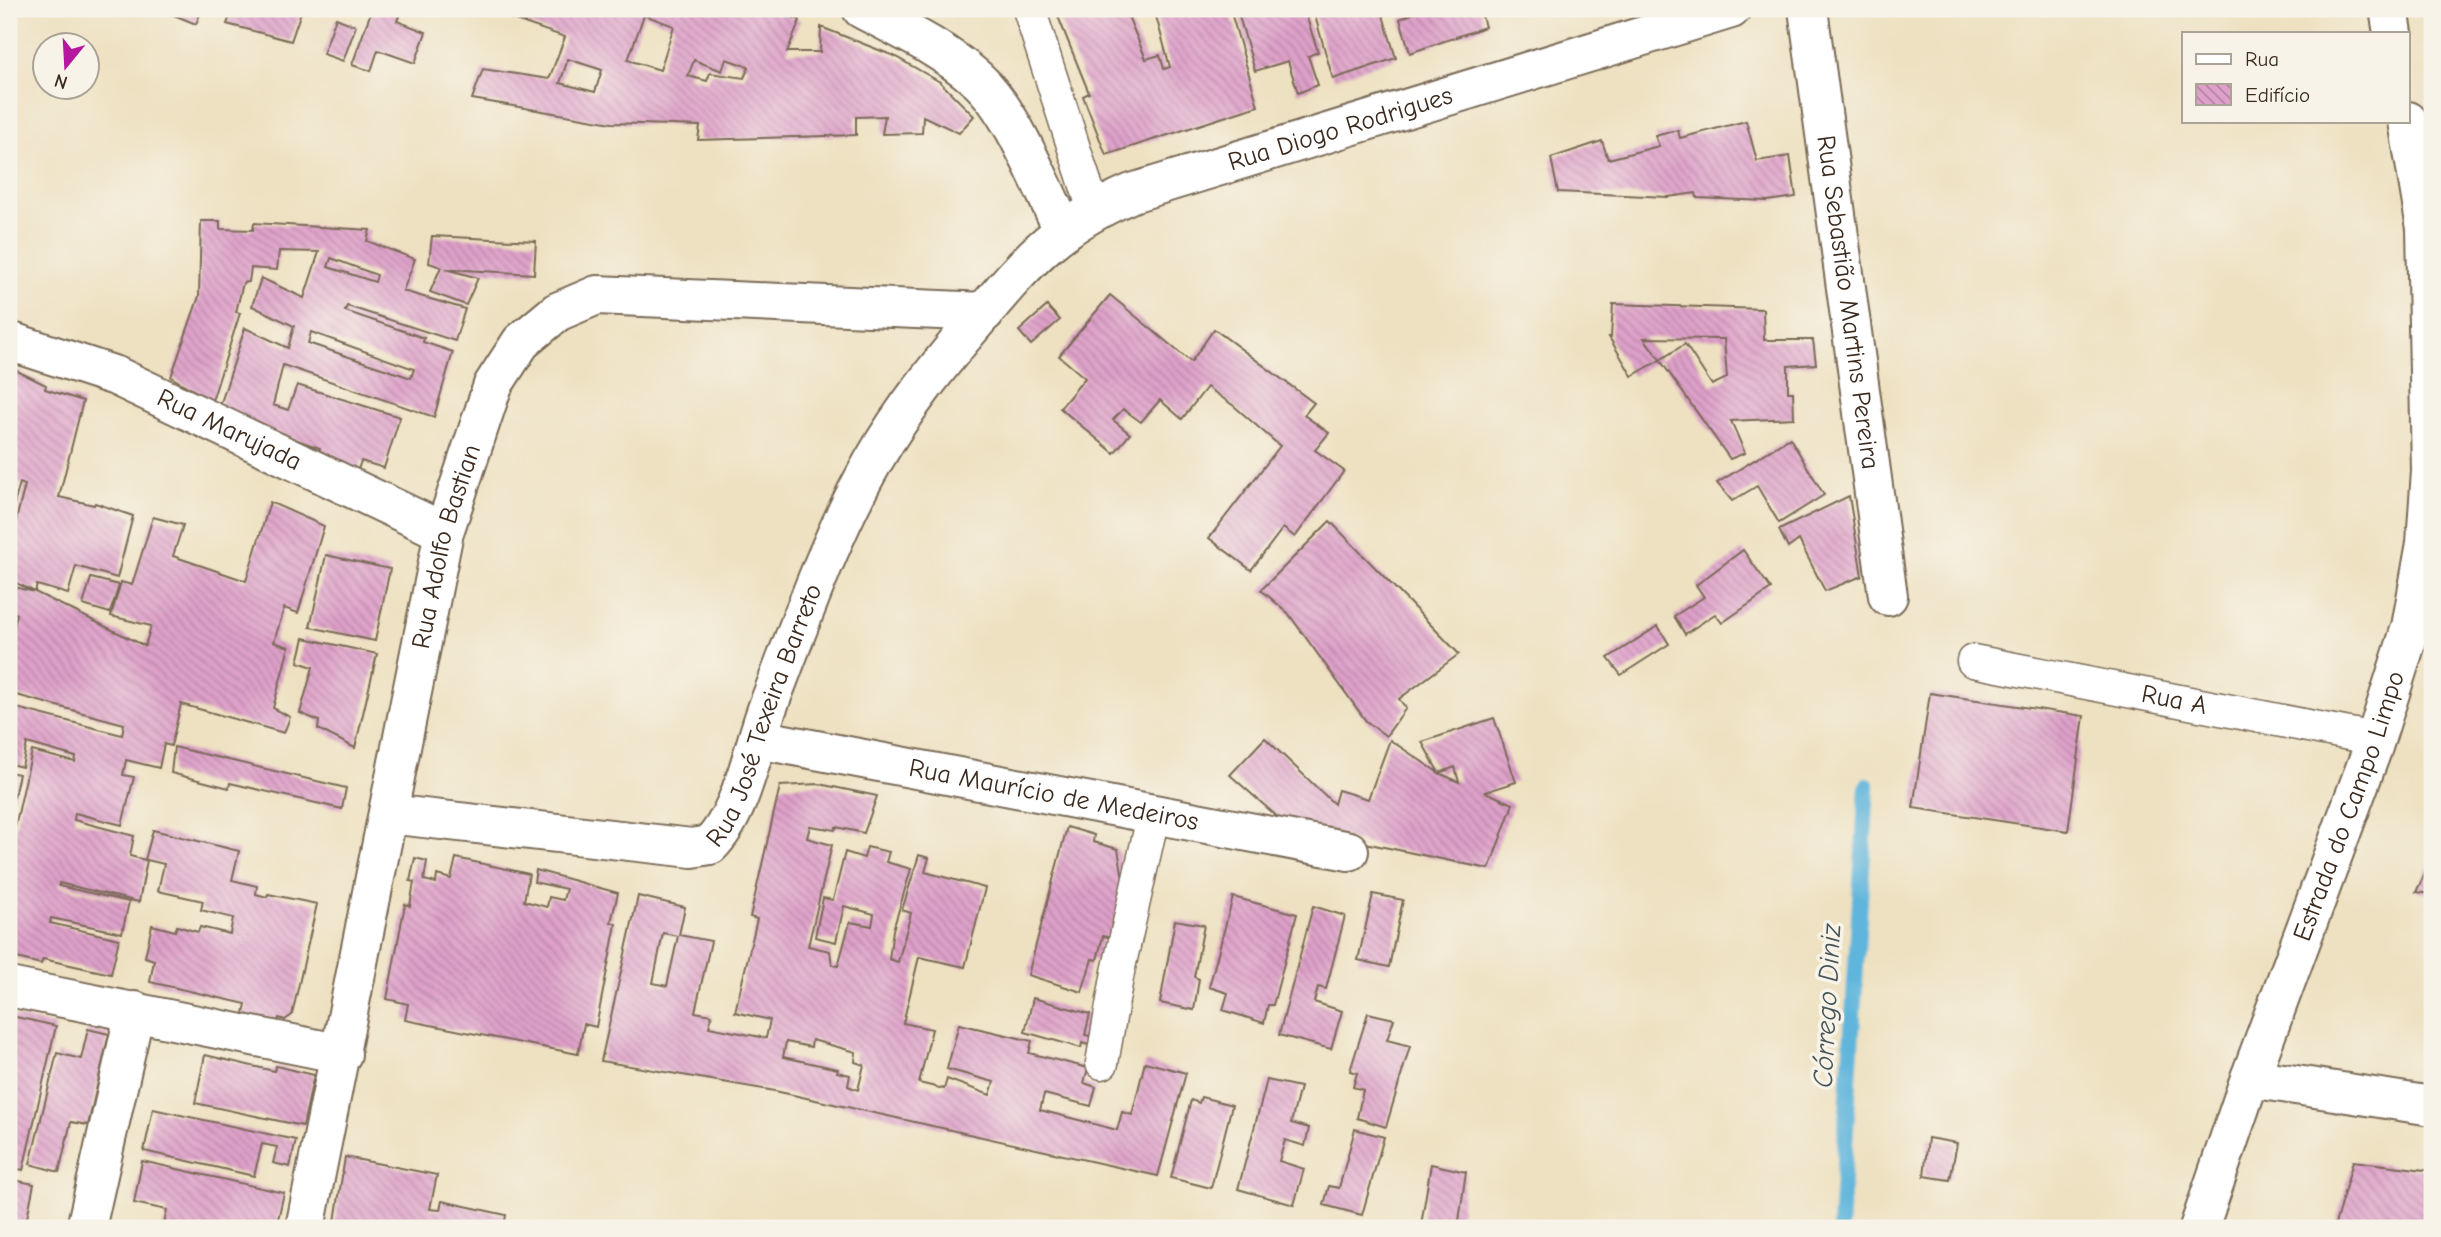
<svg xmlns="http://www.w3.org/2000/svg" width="2441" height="1237" viewBox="0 0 2441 1237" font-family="'Comic Neue',sans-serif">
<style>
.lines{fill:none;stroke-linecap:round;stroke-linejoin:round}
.stream{stroke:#5eb5db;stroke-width:16}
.building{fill:url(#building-back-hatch);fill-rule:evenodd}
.lane-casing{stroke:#7a6a57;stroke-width:35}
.street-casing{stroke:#7a6a57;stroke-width:42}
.secondary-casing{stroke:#7a6a57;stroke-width:42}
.primary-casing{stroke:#7a6a57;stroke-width:42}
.lane{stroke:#fff;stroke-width:32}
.street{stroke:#fff;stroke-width:38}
.secondary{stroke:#fff;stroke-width:38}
.primary{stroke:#fff;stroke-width:38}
.labels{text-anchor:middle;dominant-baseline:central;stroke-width:7;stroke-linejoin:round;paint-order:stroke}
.street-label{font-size:26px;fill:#3b2a1e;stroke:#f7f3e8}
.water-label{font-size:28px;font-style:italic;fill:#465457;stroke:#f7f3e8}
</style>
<defs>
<pattern id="building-back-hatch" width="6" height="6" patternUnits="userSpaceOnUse" patternTransform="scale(1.75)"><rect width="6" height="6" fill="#dfa1ca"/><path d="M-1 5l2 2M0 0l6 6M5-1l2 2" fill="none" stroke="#b683a3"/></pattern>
</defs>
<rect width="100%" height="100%" fill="#f7f3e8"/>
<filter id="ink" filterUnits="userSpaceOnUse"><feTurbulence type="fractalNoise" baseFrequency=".0143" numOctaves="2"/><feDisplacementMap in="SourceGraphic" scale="14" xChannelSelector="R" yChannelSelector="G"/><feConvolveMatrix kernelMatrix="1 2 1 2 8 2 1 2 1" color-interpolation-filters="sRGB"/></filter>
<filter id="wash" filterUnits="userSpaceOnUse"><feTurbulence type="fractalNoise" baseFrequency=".00686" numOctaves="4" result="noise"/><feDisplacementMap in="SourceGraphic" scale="28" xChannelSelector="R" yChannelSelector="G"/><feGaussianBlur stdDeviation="1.57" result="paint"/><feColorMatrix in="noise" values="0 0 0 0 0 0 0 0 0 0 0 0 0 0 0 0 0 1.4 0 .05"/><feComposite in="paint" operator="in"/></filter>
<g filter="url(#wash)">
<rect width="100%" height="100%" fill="#eee1c1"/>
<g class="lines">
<!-- stream -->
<path class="stream" d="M1840,1228l27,-442"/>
</g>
<g id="blocks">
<!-- building -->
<g class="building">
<path d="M159,9h43l-6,15z"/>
<path d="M233,9h69l-11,32 -64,-17z"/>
<path d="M372,9h30l-5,12 29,11 -11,31 -37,-13 -7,21 -19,-6z"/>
<path d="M503,9h203l14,4 1,-4h51l28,11 -13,32h33l1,-25 73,29 46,26 34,34 -15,17 -36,-17 -1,17 -40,1 3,-18 -29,1v18l-158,5 2,-14 -88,-3 -140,-24 11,-30 66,10 16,-42 -64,-22zM644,15l30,11 -14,44 -32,-10zM568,59l34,11 -7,22 -35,-9zM726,59l23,8 -5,11 -34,-5 -3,8 -19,-5 6,-16 28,11z"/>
<path d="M1055,9h70l21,50 14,-4 4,14 6,-2 -16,-58h76l28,97 -152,49 -23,-59 6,-3z"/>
<path d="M1237,9h67l14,43 -10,4 10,29 -20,8 -10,-32 -33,10z"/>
<path d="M1313,9h68l15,49 -63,21z"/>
<path d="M1413,9h67l5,18 -75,26 -10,-34 14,-6z"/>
<path d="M336,18l20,8 -13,35 -20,-7z"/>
<path d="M1746,121l11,40 33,-5 6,41 -29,4 -70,-3 -1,-5 -28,4 -110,-5 -7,-34 51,-17 6,18 51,-13 -4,-10 23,-6 2,8z"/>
<path d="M201,221h19v8l33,1 1,-7 116,7 -3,11 48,18 -12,32 62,18 -10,32 -108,-35 -2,5 79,27 -1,4 30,10 -19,65 -151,-52 -10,40 15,5 9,-25 103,32 -16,51 -23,-7 -5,14 -39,-18 3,-9 -54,-19 -46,-23 25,-78 43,20 6,-22 -42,-20 9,-28 43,20 15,-46 -40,-1 -2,19 -26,-2 -2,14 -6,1 -7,29 4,1 -28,88 -41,-24 28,-81zM331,258l46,17 -2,7 -47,-15zM311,332l103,37 -3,9 -103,-35z"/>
<path d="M432,236l104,5 -2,33 -88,-5 32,9 -12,27 -36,-13 11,-25 -12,-4z"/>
<path d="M1110,295l81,67 23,-33 100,74 -10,12 25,18 -14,17 29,21 -49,66 -12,-9 -32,42 -42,-32 71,-92 -46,-40 -27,-19 -25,32 -22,-19 -19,22 -18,-13 -10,11 17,14 -16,19 -54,-45 25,-30 -26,-22z"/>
<path d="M1613,304l150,5 1,31h49l3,24 -28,2v26h5l1,26 -63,3 14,32 -15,6 -70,-99 25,-16 27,41 15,-7 -3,-39 -80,-1 16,22 -28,16 -23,-39h2z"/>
<path d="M1047,306l13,14 -29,25 -12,-14z"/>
<path d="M9,367l37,18 -1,4 38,12 -24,96 35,8 1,-2 38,13 -16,62 -41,-12 -8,28 -31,-9 -2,7 -23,-11 -2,5 25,6 110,54 6,-20 -40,-10 10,-34 11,3 21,-68 30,8 -10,31 73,25 24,-79 54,24 -26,87 -14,-5 -10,34 15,5 -16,61 17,9 -6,16 -103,-29 -10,42 -7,-2 -5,24 -33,-8 -3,15 11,2 -12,48 -47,-12 -1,7 60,16 -4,20 15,4 8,-30 86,21 -7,29 25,6 -1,8 11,3 1,-3 49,10 -25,111 -7,5 -6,-2 -2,7 -34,-7 3,-14 -96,-22 4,-22 -9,-3 7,-32 23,6 2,-5 21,6 2,-5 30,7 3,-16 -32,-8 2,-9 -45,-10 6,-27 -17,-4 -8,42 -80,-19v3l70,16 -7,31 -71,-15 -1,5 69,16 -8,35 -68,-15 -2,5 -32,-8v-102l23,-103 43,11 1,-5 -49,-14 -5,24 -13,-3v-58l113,29 2,-11 -115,-31 5,-32 -5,-1v-15l8,-31 -8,-4v-31l3,2 2,-8 -5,-1v-25l16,-62 -5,-2 -11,39z"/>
<path d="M1790,438l34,57 -45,28 -22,-37 -25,15 -15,-18z"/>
<path d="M1849,496l13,80 -37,15 -26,-51 -11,8 -9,-18z"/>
<path d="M1330,521l129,133 -60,45 7,9 -20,28 -20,-15 -78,-108 -27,-23z"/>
<path d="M1743,550l28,39 -49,34 -7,-9 -30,20 -11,-18 30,-19 -8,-12z"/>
<path d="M326,555l64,14 -15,72 -65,-14z"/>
<path d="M91,578l28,7 -9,28 -27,-8z"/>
<path d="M1658,626l11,18 -48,31 -13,-17z"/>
<path d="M304,638l73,16 -22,94 -37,-19 1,-8 -19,-8 13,-46 -15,-5z"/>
<path d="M1930,693l154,23 -16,115 -155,-23z"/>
<path d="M1494,718l22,64 -31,10 28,12 -24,65 -200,-42 -59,-52 35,-37 69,66 4,-14 30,9 22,-59 49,33 20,9 -4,-15 -16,6 -17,-31z"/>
<path d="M174,747l172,41 -4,21 -112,-26 -1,5 -58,-15z"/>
<path d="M9,772l10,2 -5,23 -5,-1z"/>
<path d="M819,784l58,12 -13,37 -28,-6 -1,3 -25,-4 -3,12 25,7 -24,101 22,5 2,14 6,1 12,-44 22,4 2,-12 -30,-8 -8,36 -21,-5 8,-39 10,2 12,-48 19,6 3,-11 22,5 -3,10 25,7 -18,61 -4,29 9,3 13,-49 -9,-3 17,-55 10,3 -4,14 60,16 -20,79 -46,-10 -16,66 29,6 -13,54 25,6 3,-10 43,16 4,-13 -47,-13 12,-45 73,17 -3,12 59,15 -4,15 12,4 -5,19 -47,-12 -4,16 77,20 5,-18 10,3 13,-53 41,11 -28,103 -383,-85 -174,-30 37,-165 47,11 -6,28 32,6 -16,71 17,3 -3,12 57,11 4,-18 -35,-8 22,-93 -7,-2 30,-131zM663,933l15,3 -11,50 -14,-3zM812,1040l44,12 -1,10 9,3 -6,25 -10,-4 2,-11 -13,-3 1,-3 -55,-12 3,-15 25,5z"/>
<path d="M1067,827l27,8 -1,7 25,7 7,41 -13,48 -9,-2 -6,24 -5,-1 -10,33 -54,-17z"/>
<path d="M415,858l12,3 -3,19 12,3 1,-8 14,4 5,-21 73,16 -5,27 23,6 2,-10 14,3 3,-11 -32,-7 2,-12 82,23 -7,29 5,2 -20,103 -12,-3 -6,30 -173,-34 3,-16 -21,-5 18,-95 5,2 4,-24 -4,-1z"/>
<path d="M2432,859v35l-16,-2z"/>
<path d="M1373,894l30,6 -14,67 -31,-7z"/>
<path d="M1233,897l64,17 -24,91h-5l-4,18 -41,-13 5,-17 -19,-6z"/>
<path d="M1313,906l32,10 -19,73 -8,-2 -4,15 28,9 -11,38 -52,-14z"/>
<path d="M1175,920l29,5 -10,52 5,2 -5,31 -34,-7z"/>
<path d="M1033,998l57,16 -5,21 13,3 -3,9 -13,-4 -1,5 -56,-16z"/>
<path d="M1368,1013l26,6 -7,21 23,6 -24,81 -29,-9 6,-28 -10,-3 4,-14 -7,-2z"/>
<path d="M12,1016l44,10 -33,144 -14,-3v-138z"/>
<path d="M88,1029l21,5 -21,91 -17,-3 -12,50 -29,-8 27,-111 24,6z"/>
<path d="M205,1055l69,16 2,-5 38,9 -11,51 -108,-23z"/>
<path d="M1267,1080l33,7 -9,36 18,5 -4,18 -20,-6 -6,21 25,8 -10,36 -56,-16z"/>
<path d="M1201,1097l31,8 -21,83 -40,-10 20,-78 8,3z"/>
<path d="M153,1109l143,31 -6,27 -17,-4 4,-16 -15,-3 -8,32 -110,-25z"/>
<path d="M1355,1129l29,8 -22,78 -38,-10 5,-19 10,2z"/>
<path d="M1928,1138l29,5 -7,37 -26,-4z"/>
<path d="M345,1157l92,18 -7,34 10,1 2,-9 64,14 -2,13h-170z"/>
<path d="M142,1161l142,32 -8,35h-113l4,-18 -33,-7z"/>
<path d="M2353,1161l79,10v57h-98z"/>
<path d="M1431,1164l35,8 -8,56 -37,-3z"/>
<path d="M9,1179l25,5 -9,44h-16z"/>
</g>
</g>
</g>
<g filter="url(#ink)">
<use href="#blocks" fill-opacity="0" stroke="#7a6a57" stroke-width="2"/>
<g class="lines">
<defs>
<g id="lane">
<path d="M1029,9l65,201"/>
<path id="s1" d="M1973,661l402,78"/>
<path d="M1102,1063l16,-91 36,-160"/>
</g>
<g id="street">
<path d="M862,9c40,21 81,40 115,70 36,32 64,107 86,150"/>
<path id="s2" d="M1808,9l80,587"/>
<path id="s3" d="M9,341l107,35 328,156"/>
<path id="s4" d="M758,739l591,112"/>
<path id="s5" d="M388,814l304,34 18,-3c33,-33 42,-98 59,-141 31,-80 62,-170 105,-244 29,-51 66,-96 104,-141 52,-61 78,-93 154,-126l599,-184"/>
<path d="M9,987l333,67"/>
<path d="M86,1228l49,-217"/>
<path id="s6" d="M305,1228l139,-696 49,-147 28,-43 36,-30 40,-17 388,17"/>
</g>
<path id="secondary" d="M2250,1078l182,28"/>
<g id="primary">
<path d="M2389,9l4,24"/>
<path id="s7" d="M2199,1228l51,-150 122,-328 39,-123 15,-84 5,-72 -5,-243 -18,-107"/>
</g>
</defs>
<!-- lane casing -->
<use href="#lane" class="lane-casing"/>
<!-- street casing -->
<use href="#street" class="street-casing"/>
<!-- secondary casing -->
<use href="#secondary" class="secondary-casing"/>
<!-- primary casing -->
<use href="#primary" class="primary-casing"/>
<!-- lane -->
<use href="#lane" class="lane"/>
<!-- street -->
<use href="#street" class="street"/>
<!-- secondary -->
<use href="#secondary" class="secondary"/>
<!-- primary -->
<use href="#primary" class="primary"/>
</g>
</g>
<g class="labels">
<!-- street labels -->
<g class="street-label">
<text stroke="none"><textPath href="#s5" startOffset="1339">Rua Diogo Rodrigues</textPath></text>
<text stroke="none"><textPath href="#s2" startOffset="296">Rua Sebastião Martins Pereira</textPath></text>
<text stroke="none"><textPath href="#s3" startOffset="238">Rua Marujada</textPath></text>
<text stroke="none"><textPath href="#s6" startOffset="696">Rua Adolfo Bastian</textPath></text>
<text stroke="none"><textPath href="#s1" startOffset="205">Rua A</textPath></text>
<text stroke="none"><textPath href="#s5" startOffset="466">Rua José Texeira Barreto</textPath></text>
<text stroke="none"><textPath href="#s4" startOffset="301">Rua Maurício de Medeiros</textPath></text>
<text stroke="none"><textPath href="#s7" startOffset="448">Estrada do Campo Limpo</textPath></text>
</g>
<!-- water labels -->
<g class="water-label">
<text transform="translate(1827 1006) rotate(-87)">Córrego Diniz</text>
</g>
</g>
<!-- margin -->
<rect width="2441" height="1237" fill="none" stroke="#f7f3e8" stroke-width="35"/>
<!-- legend -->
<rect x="2182" y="32" width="228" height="91" fill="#f7f3e8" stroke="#aca397" stroke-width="2"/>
<rect x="2196" y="54" width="35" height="10" fill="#ffffff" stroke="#aca397" stroke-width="2"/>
<text x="2245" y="66" font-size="21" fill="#3b2a1e">Rua</text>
<rect x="2196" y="84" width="35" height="21" fill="url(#building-back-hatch)" stroke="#aca397" stroke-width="2"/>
<text x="2245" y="102" font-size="21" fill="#3b2a1e">Edifício</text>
<!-- north arrow -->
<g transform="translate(66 66) rotate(198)"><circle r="33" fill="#f7f3e8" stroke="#aca397" stroke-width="2"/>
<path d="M0-5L12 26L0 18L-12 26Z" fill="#b5179e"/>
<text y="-10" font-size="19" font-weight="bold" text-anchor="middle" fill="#3b2a1e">N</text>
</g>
</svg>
